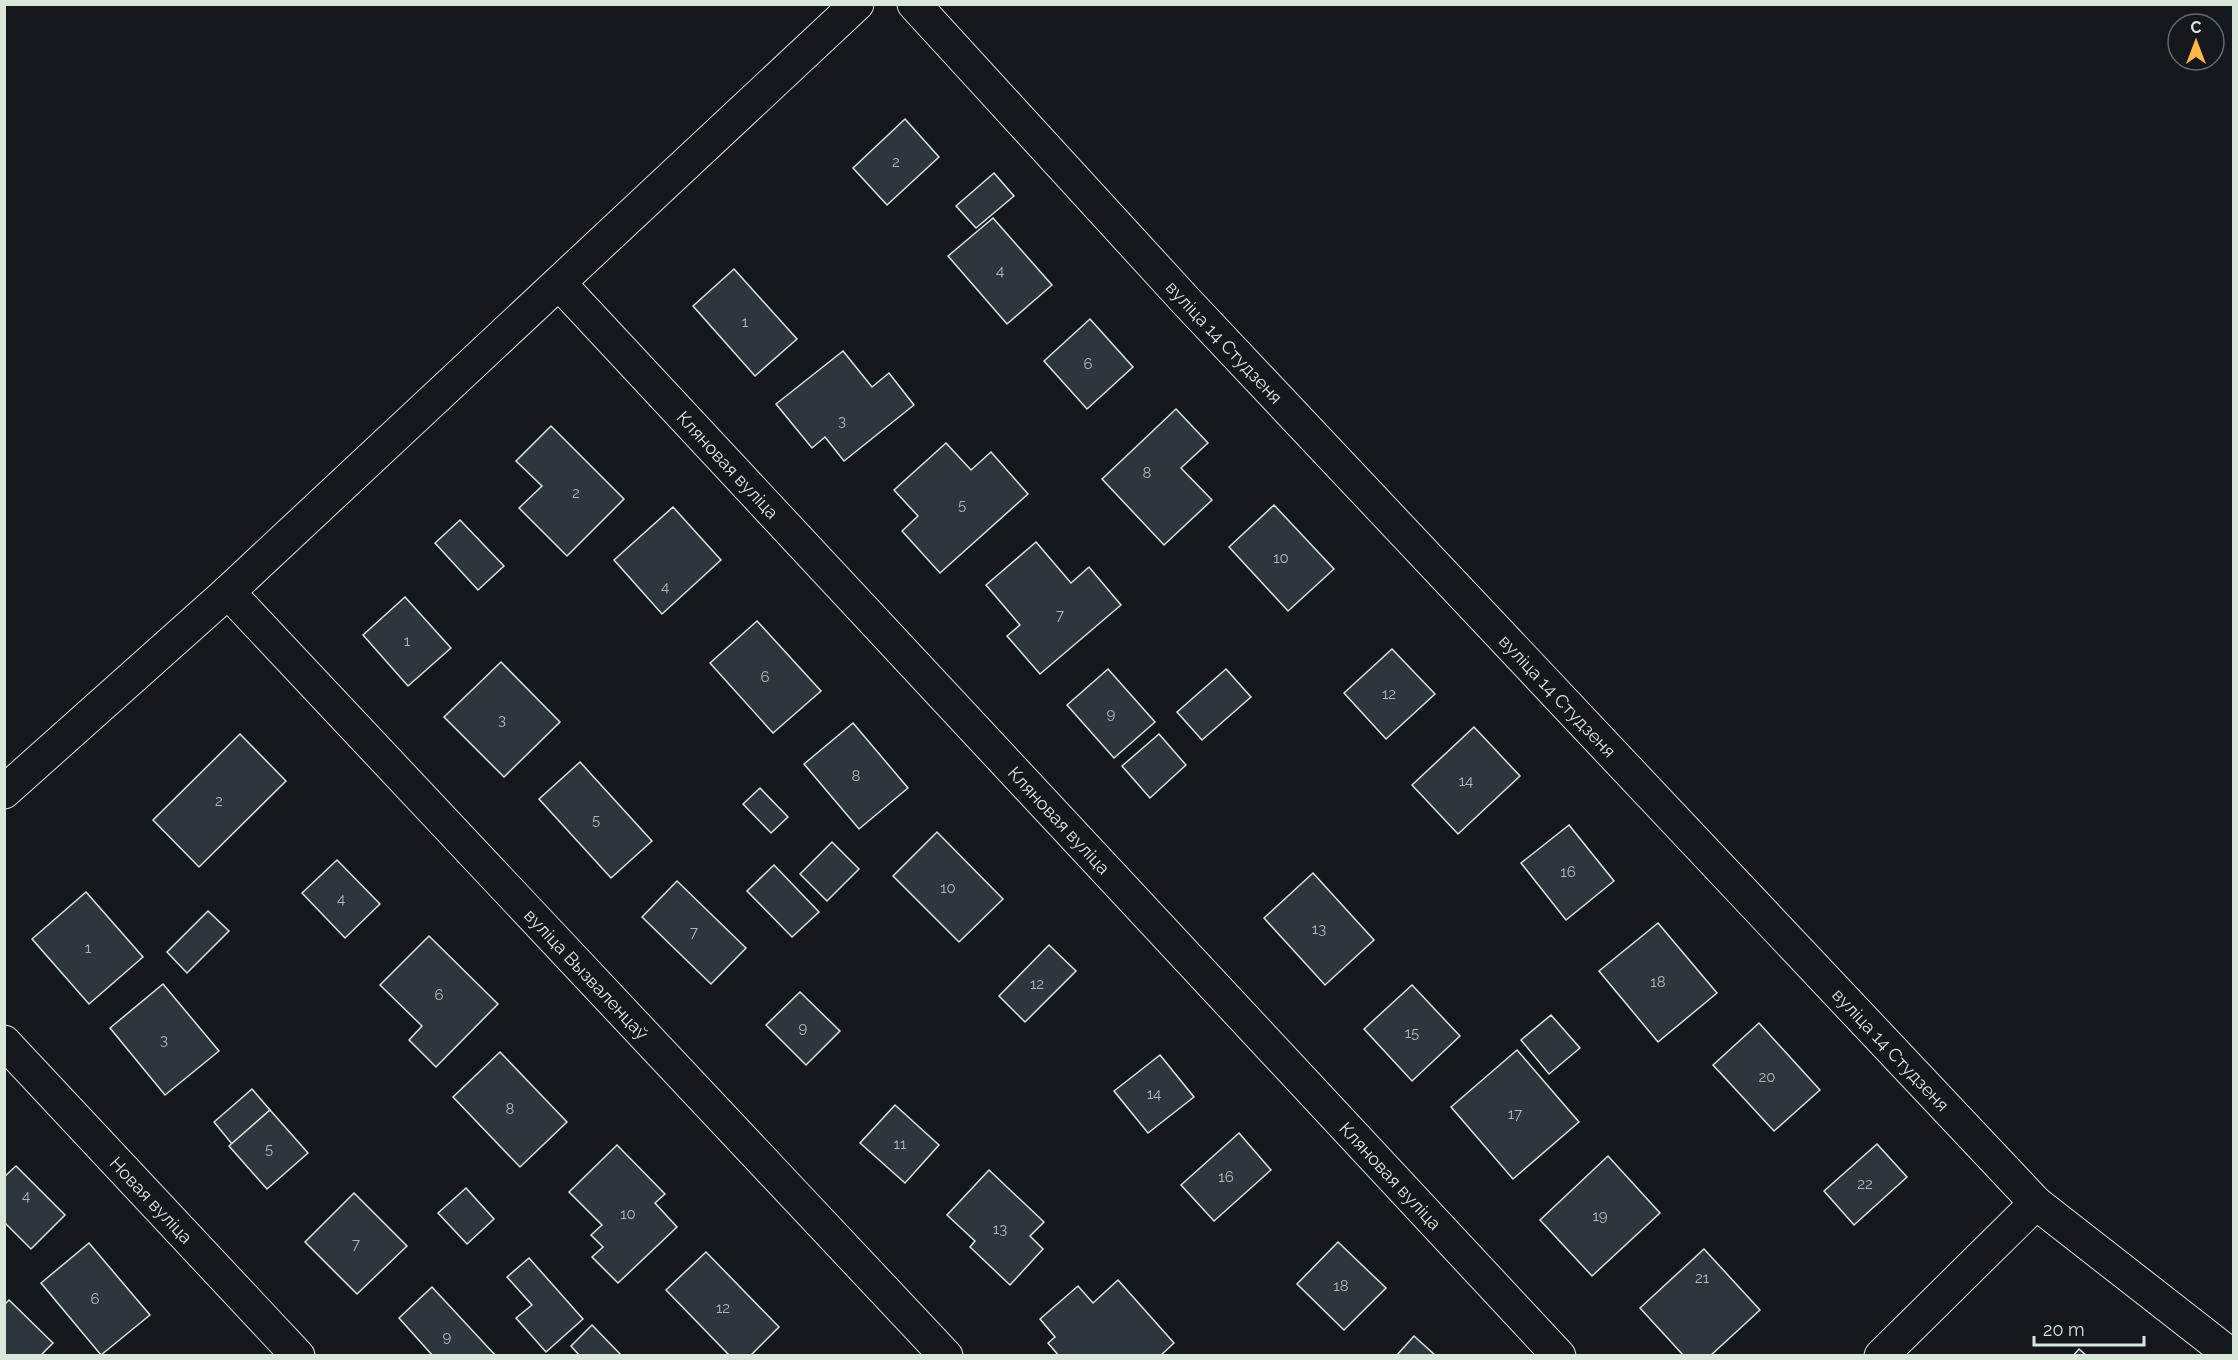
<svg xmlns="http://www.w3.org/2000/svg" width="2238" height="1360" viewBox="0 0 2238 1360" font-family="Raleway,sans-serif">
<style>
.building{fill:#2c363c;stroke:#d8e6dc;stroke-width:1.5}
.lines{fill:none;stroke-linecap:round;stroke-linejoin:round}
.minor-casing{stroke:#d8e6dc;stroke-width:35}
.minor{stroke:#14181c;stroke-width:33}
.labels{text-anchor:middle;dominant-baseline:central;stroke-width:4.5;stroke-linejoin:round;paint-order:stroke}
.number-label{font-size:15px;fill:#adbab4}
.street-label{font-size:18px;fill:#d8e6dc;stroke:#14181c}
</style>
<rect width="100%" height="100%" fill="#14181c"/>
<!-- building -->
<g class="building">
<path d="M905,119l34,38 -52,48 -34,-37z"/>
<path d="M994,173l20,23 -38,32 -20,-22z"/>
<path d="M993,218l59,67 -45,39 -59,-68z"/>
<path d="M734,269l63,70 -42,37 -62,-70z"/>
<path d="M1090,319l43,48 -46,42 -43,-48z"/>
<path d="M843,351l29,36 17,-14 25,32 -70,56 -19,-24 -13,11 -36,-44z"/>
<path d="M1176,409l32,34 -27,25 31,32 -48,45 -62,-66z"/>
<path d="M551,426l73,73 -57,57 -48,-48 23,-22 -26,-25z"/>
<path d="M946,443l25,27 20,-18 37,42 -88,79 -38,-42 16,-15 -24,-26z"/>
<path d="M1274,505l60,64 -46,42 -59,-64z"/>
<path d="M673,507l48,53 -59,54 -48,-54z"/>
<path d="M460,520l44,46 -26,24 -43,-47z"/>
<path d="M1036,542l35,41 18,-16 32,38 -81,69 -33,-38 13,-11 -34,-40z"/>
<path d="M405,597l46,51 -43,38 -45,-51z"/>
<path d="M757,621l64,70 -48,42 -63,-70z"/>
<path d="M1392,649l43,45 -49,45 -42,-46z"/>
<path d="M501,662l59,60 -56,55 -60,-60z"/>
<path d="M1108,669l47,53 -41,36 -47,-53z"/>
<path d="M1226,669l25,28 -49,43 -25,-28z"/>
<path d="M853,723l55,65 -49,41 -55,-65z"/>
<path d="M1474,727l46,49 -62,58 -46,-49z"/>
<path d="M240,734l46,47 -87,86 -46,-47z"/>
<path d="M1159,734l27,31 -36,33 -28,-32z"/>
<path d="M580,762l72,79 -41,37 -72,-79z"/>
<path d="M760,788l28,29 -17,16 -28,-29z"/>
<path d="M1569,825l45,56 -48,39 -45,-57z"/>
<path d="M937,832l66,67 -44,43 -66,-66z"/>
<path d="M832,842l27,27 -32,32 -27,-27z"/>
<path d="M337,860l43,44 -35,34 -43,-45z"/>
<path d="M774,865l45,47 -27,25 -45,-46z"/>
<path d="M1313,873l61,67 -49,45 -61,-67z"/>
<path d="M677,881l69,67 -35,36 -69,-67z"/>
<path d="M86,892l57,65 -54,47 -57,-65z"/>
<path d="M208,911l21,20 -42,42 -20,-21z"/>
<path d="M1658,923l59,70 -59,49 -59,-71z"/>
<path d="M429,936l69,68 -62,63 -27,-27 13,-14 -42,-41z"/>
<path d="M1049,945l27,26 -51,51 -26,-26z"/>
<path d="M163,984l56,67 -54,44 -55,-67z"/>
<path d="M1412,985l48,51 -48,45 -48,-52z"/>
<path d="M800,992l40,39 -34,34 -40,-40z"/>
<path d="M1551,1015l29,33 -31,26 -28,-34z"/>
<path d="M1759,1023l61,67 -46,41 -61,-66z"/>
<path d="M1517,1050l62,72 -66,57 -62,-72z"/>
<path d="M500,1052l67,70 -47,45 -67,-70z"/>
<path d="M1160,1055l34,42 -46,36 -34,-42z"/>
<path d="M252,1089l18,21 -38,34 -18,-22z"/>
<path d="M895,1105l44,40 -34,38 -45,-40z"/>
<path d="M270,1110l38,43 -41,36 -38,-43z"/>
<path d="M1239,1133l32,37 -57,51 -33,-36z"/>
<path d="M1877,1144l30,33 -53,48 -30,-34z"/>
<path d="M617,1145l48,49 -10,9 22,24 -59,56 -26,-26 11,-10 -12,-12 11,-10 -33,-33z"/>
<path d="M1608,1156l52,57 -68,63 -52,-56z"/>
<path d="M16,1166l49,49 -34,34 -27,-27v-45z"/>
<path d="M989,1170l55,52 -14,14 13,13 -33,36 -40,-38 5,-6 -28,-26z"/>
<path d="M466,1188l28,31 -27,25 -29,-31z"/>
<path d="M354,1193l53,53 -50,48 -52,-52z"/>
<path d="M1338,1242l48,46 -42,42 -47,-46z"/>
<path d="M89,1243l61,72 -49,40 -60,-72z"/>
<path d="M1704,1249l56,61 -50,46h-26l-44,-48z"/>
<path d="M706,1252l73,75 -29,29h-20l-64,-66z"/>
<path d="M529,1258l54,61 -37,33 -30,-34 16,-13 -25,-28z"/>
<path d="M1118,1280l56,63 -14,13h-101l-11,-13 7,-6 -15,-18 38,-33 15,17z"/>
<path d="M432,1287l64,69h-63l-34,-38z"/>
<path d="M9,1300l44,43 -13,13h-33l-3,-3v-48z"/>
<path d="M592,1325l30,31h-42l-9,-10z"/>
<path d="M1414,1336l22,20h-40z"/>
<path d="M2079,1349l8,7h-14z"/>
</g>
<g class="lines">
<defs>
<g id="minor">
<path id="s1" d="M914,4l272,297 850,902 196,153"/>
<path id="s2" d="M559,283l1000,1073"/>
<path id="s3" d="M228,592l718,764"/>
<path d="M4,792l224,-200 629,-588"/>
<path id="s4" d="M4,1042l294,314"/>
<path d="M1881,1356l155,-153"/>
</g>
</defs>
<!-- minor casing -->
<use href="#minor" class="minor-casing"/>
<!-- minor -->
<use href="#minor" class="minor"/>
</g>
<g class="labels">
<!-- number labels -->
<g class="number-label">
<text x="896" y="162">2</text>
<text x="1000" y="271">4</text>
<text x="745" y="322">1</text>
<text x="1088" y="364">6</text>
<text x="842" y="421">3</text>
<text x="1147" y="473">8</text>
<text x="576" y="493">2</text>
<text x="962" y="505">5</text>
<text x="1281" y="558">10</text>
<text x="665" y="587">4</text>
<text x="1060" y="615">7</text>
<text x="407" y="641">1</text>
<text x="765" y="677">6</text>
<text x="1389" y="694">12</text>
<text x="1111" y="714">9</text>
<text x="502" y="720">3</text>
<text x="856" y="776">8</text>
<text x="1466" y="781">14</text>
<text x="219" y="801">2</text>
<text x="596" y="820">5</text>
<text x="1568" y="872">16</text>
<text x="948" y="888">10</text>
<text x="341" y="899">4</text>
<text x="1319" y="929">13</text>
<text x="694" y="932">7</text>
<text x="88" y="948">1</text>
<text x="1658" y="982">18</text>
<text x="1037" y="984">12</text>
<text x="439" y="995">6</text>
<text x="803" y="1028">9</text>
<text x="1412" y="1033">15</text>
<text x="164" y="1040">3</text>
<text x="1767" y="1077">20</text>
<text x="1154" y="1094">14</text>
<text x="510" y="1109">8</text>
<text x="1515" y="1114">17</text>
<text x="900" y="1144">11</text>
<text x="269" y="1149">5</text>
<text x="1226" y="1177">16</text>
<text x="1865" y="1184">22</text>
<text x="26" y="1196">4</text>
<text x="628" y="1214">10</text>
<text x="1600" y="1216">19</text>
<text x="1000" y="1229">13</text>
<text x="356" y="1244">7</text>
<text x="1702" y="1278">21</text>
<text x="1341" y="1286">18</text>
<text x="95" y="1299">6</text>
<text x="723" y="1308">12</text>
<text x="447" y="1337">9</text>
</g>
<!-- street labels -->
<g class="street-label">
<text stroke="none"><textPath href="#s1" startOffset="459">вуліца 14 Студзеня</textPath></text>
<text stroke="none"><textPath href="#s2" startOffset="248">Кляновая вуліца</textPath></text>
<text stroke="none"><textPath href="#s1" startOffset="945">вуліца 14 Студзеня</textPath></text>
<text stroke="none"><textPath href="#s2" startOffset="734">Кляновая вуліца</textPath></text>
<text stroke="none"><textPath href="#s3" startOffset="524">вуліца Вызваленцаў</textPath></text>
<text stroke="none"><textPath href="#s1" startOffset="1431">вуліца 14 Студзеня</textPath></text>
<text stroke="none"><textPath href="#s2" startOffset="1220">Кляновая вуліца</textPath></text>
<text stroke="none"><textPath href="#s4" startOffset="216">Новая вуліца</textPath></text>
</g>
</g>
<!-- border -->
<rect width="2238" height="1360" fill="none" stroke="#d8e6dc" stroke-width="12"/>
<!-- north arrow -->
<g transform="translate(2196 42)"><circle r="28" fill="#14181c" stroke="#626a69" stroke-width="1.5"/>
<path d="M0-4.5L10 22L0 15L-10 22Z" fill="#ffb74d"/>
<text y="-9" font-size="16" font-weight="bold" text-anchor="middle" fill="#d8e6dc">С</text>
</g>
<!-- scale -->
<path d="M2034 1336v9h110v-9" fill="none" stroke="#d8e6dc" stroke-width="3"/>
<text x="2043" y="1336" font-size="18" fill="#d8e6dc" stroke="#14181c" stroke-width="4.5" paint-order="stroke">20 m</text>
</svg>
